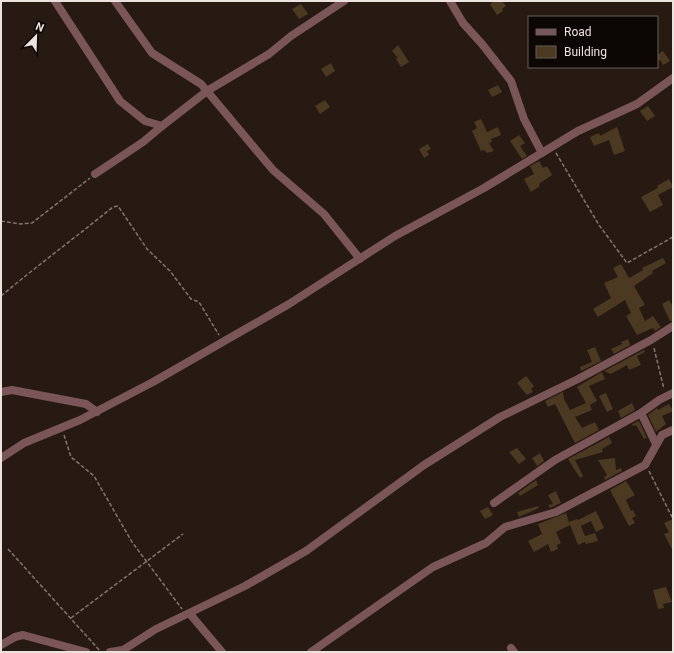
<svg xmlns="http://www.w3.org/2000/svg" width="674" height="653" viewBox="0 0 674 653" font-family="Roboto,sans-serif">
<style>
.building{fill:#4c3921}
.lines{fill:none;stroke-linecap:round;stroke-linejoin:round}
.path{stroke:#827671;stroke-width:1.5;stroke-dasharray:4 2;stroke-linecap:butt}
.street{stroke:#7a5659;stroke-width:8}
</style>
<rect width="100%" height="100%" fill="#271a13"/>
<!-- building -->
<g class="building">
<path d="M494,1h8l4,5 -4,3 1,2 -6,4 -7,-11z"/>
<path d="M301,4l7,10 -9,5 -7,-10z"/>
<path d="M398,45l11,17 -8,5 -5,-8 2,-1 -6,-7z"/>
<path d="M663,51l7,10 -7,4 -3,-5 -3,2v-7z"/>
<path d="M331,63l4,8 -9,6 -5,-8z"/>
<path d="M498,85l4,7 -10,5 -4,-7z"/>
<path d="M325,100l5,7 -10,7 -5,-8z"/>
<path d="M648,106l7,10 -8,5 -7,-10z"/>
<path d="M481,119l6,13 11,-5 3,8 -10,4 1,3 -3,1 5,8 -7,2 -3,-3 -3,1 -9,-20 5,-3 -3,-6z"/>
<path d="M617,127l8,24 -11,4 -5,-15 -15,6 -4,-9 9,-4 1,3z"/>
<path d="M519,135l6,8 -5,3 7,10 -5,3 -12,-18z"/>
<path d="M428,144l3,5 -4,2 2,4 -5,3 -5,-9z"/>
<path d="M539,161l4,7 4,-2 5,9 -13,9 1,2 -9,6 -7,-13 10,-5 -4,-8z"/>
<path d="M669,179l4,8 -15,8 5,10 -13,7 -9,-15 17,-9 -1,-2z"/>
<path d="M663,258l3,5 -14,8 1,2 -19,13 11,19 -6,3 6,13 8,-5 8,11 -6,4 -2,-3 -16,7 -11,-19 5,-3 -6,-13 -27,17 -5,-8 18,-11 -7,-15 14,-6 -5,-9 8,-4 8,14 14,-8 -1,-2z"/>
<path d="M669,300l4,7v14h-3l-8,-17z"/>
<path d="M628,339l2,6 -16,9 -3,-5 11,-5 -1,-2z"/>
<path d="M595,347l6,14 -20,10 -1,-4 12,-5 -5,-12z"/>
<path d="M644,350l1,2 -8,4 4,9 -12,5 -2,-5 -16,9 -7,-3z"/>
<path d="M602,372l3,7 -16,7 8,15 -7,4 2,5 -17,7 7,11 13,-6 4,8 -24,13 -20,-39 -7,3 -3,-6 18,-9 1,7 6,11 16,-7 -9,-16z"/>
<path d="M526,376l8,10 -3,3 2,3 -6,3 -10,-12z"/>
<path d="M606,393l7,16 -6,3 -8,-16z"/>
<path d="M632,403l3,7 -14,8 -3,-7z"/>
<path d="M669,404l4,7 -11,5 4,8 -10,8 -8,-17 9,-7 1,2z"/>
<path d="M639,421l8,17 -3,1 -8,-14 -3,1 -1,-2z"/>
<path d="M609,437l3,6 -10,6 1,3 -28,8 8,16 -3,2 -12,-19z"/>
<path d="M517,448l9,11 -7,5 -10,-12z"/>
<path d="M540,453l4,8 -7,5 -5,-8z"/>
<path d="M615,458l1,12 5,-2 1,3 -17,9 -1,-3 3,-2 -9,-15z"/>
<path d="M536,480l2,5 -18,11 -2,-3z"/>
<path d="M626,481l9,14 -9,5 5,11 2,-1 3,6 -4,2 3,5 -6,3 -19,-36z"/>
<path d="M556,491l5,12 -11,5 -2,-3 5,-1 -5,-9z"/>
<path d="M538,506l1,2 -20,9 -2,-5z"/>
<path d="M488,507l5,8 -8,4 -5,-8z"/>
<path d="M596,511l8,17 -8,4 -5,-11 -10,5 4,10 10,-3 3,8 -12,3 -1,-2 -7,3 -9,-23 8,-3 1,1z"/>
<path d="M566,513l4,12 -14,7 5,11 -4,2 1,4 -7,3 -3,-8 -14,8 -6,-11 14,-7 -4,-10z"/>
<path d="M673,519v32l-9,-17 5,-2 -5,-9z"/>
<path d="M666,587l6,15 -9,2 1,4 -6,1 -5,-19z"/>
</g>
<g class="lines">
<!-- path -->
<g class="path">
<path d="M556,153l43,72 28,38 46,-26"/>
<path d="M1,221l19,3 12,-1 58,-45"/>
<path d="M1,296c37,-31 75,-59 112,-89l5,-1 29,43 23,22 21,28 8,3 20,33"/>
<path d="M654,348l10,41"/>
<path d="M64,435l7,22 23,19 38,66 50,67"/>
<path d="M649,471l24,48"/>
<path d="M8,549l93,103"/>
<path d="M71,618l112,-84"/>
</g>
<!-- street -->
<g class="street">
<path d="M55,1l65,100 25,20 17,5 45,-35 66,79 51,44 36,45"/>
<path d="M115,1l37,52 49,31 6,7 62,-37 22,-18 53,-35"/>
<path d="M450,1l13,22 19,21 29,37 13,38 18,34"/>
<path d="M95,174l48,-32 19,-16"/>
<path d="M1,392l11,-2 74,14 11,8"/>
<path d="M656,444l-15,-31 18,-13 14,-7"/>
<path d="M1,458l23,-15 56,-23 73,-38 136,-78 106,-68 89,-48 94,-57 59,-27 36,-26"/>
<path d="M494,503l61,-43 86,-47"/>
<path d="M190,614l32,38"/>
<path d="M1,645l14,-8 8,-2 63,17"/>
<path d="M511,648l3,4"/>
<path d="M110,652l13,-2 33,-21 89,-43 61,-35 118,-86 76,-48 78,-38 73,-39 22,-14"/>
<path d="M311,652l122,-85 53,-24 19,-16 51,-15 89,-47 17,-30 11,-5"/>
</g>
</g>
<!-- border -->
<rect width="674" height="653" fill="none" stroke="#ece2de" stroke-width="4"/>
<!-- legend -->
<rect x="528" y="16" width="130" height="52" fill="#0c0604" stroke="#665e5b"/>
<rect x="536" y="29" width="20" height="6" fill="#7a5659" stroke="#665e5b"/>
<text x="564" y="36" font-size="12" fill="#ece2de">Road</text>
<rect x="536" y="46" width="20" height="12" fill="#4c3921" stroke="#665e5b"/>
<text x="564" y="56" font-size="12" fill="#ece2de">Building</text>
<!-- north arrow -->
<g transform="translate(36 36) rotate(23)" stroke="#0c0604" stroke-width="3" paint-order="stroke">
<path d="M0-3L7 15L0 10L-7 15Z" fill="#ece2de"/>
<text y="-6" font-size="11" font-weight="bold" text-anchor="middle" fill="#ece2de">N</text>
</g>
</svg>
